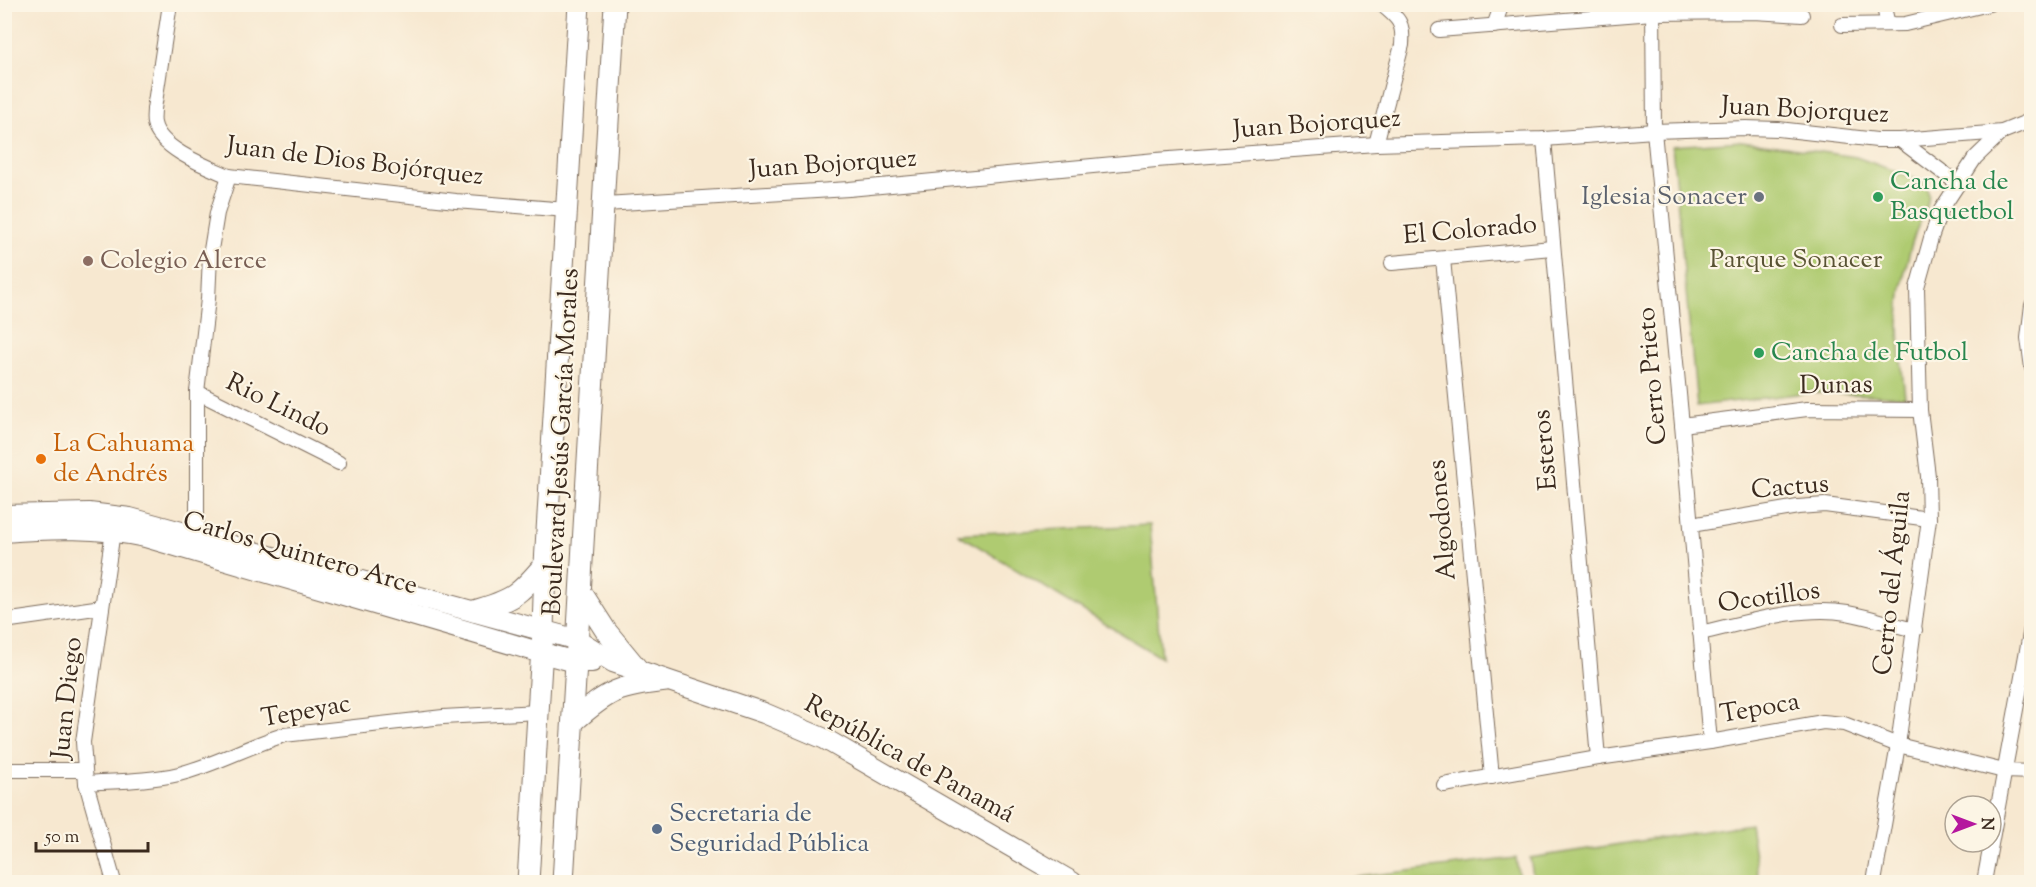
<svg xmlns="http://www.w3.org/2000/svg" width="2036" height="887" viewBox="0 0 2036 887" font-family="'Sorts Mill Goudy',serif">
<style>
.green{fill:#afcb71;stroke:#757a48;stroke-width:1.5}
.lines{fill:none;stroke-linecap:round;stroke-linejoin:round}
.street-casing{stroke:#7d6c5c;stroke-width:16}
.secondary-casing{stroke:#7d6c5c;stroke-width:22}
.primary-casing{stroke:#7d6c5c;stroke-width:23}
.street{stroke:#fff;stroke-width:14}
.secondary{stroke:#fff;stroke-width:20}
.primary{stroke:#fff;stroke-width:21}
.worship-dot{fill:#6b7280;stroke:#fcf5e5;stroke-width:2}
.leisure-dot{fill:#2e9e5b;stroke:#fcf5e5;stroke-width:2}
.education-dot{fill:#8d6e63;stroke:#fcf5e5;stroke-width:2}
.food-dot{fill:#e8710a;stroke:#fcf5e5;stroke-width:2}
.service-dot{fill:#5c6f8a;stroke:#fcf5e5;stroke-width:2}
.labels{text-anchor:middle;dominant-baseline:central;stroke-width:4.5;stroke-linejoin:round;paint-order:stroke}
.street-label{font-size:26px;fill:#3b2a1e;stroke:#fcf5e5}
.leisure-label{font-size:26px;fill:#27864d;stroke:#fcf5e5;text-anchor:start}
.worship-label{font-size:26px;fill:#5b616d;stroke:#fcf5e5;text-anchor:end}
.park-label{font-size:26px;fill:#585233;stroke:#fcf5e5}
.education-label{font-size:26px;fill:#785e54;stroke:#fcf5e5;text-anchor:start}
.food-label{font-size:26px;fill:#c56008;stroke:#fcf5e5;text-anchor:start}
.service-label{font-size:26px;fill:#4e5e75;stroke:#fcf5e5;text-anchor:start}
</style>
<rect width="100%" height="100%" fill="#fcf5e5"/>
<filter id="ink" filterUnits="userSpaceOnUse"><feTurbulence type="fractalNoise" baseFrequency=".0167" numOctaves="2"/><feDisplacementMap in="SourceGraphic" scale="12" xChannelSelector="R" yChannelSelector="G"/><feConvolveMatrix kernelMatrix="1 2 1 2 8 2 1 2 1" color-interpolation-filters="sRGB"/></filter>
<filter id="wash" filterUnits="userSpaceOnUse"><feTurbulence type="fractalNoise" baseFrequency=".008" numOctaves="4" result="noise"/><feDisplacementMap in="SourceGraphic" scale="24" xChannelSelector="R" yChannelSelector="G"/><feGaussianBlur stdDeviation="1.35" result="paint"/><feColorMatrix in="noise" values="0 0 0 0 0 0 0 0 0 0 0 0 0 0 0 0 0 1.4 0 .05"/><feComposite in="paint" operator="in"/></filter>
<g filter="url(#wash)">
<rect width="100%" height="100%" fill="#f7e8d0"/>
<!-- green -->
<g class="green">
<path d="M1742,141l114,16 68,25c13,17 -5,37 -10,55 -6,18 -13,49 -14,68 -3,30 2,62 5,92l-92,-5 -116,14 -25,-260z"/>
<path d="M1150,525l11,133 -203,-124z"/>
<path d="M1750,824l9,58h-225l-4,-24z"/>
<path d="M1516,858l3,24h-177v-3z"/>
</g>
</g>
<g filter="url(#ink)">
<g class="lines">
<defs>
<g id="street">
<path d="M170,4l-16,105c0,4 -1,10 0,14 5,26 54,44 75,53l227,25 111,9"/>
<path d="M1653,4l1,127 28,294 28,317"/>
<path d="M1883,4l5,20"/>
<path d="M1842,25l63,-1 84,-20"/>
<path d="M1494,26l8,-22"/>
<path d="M1439,30l214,-17 101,-1 48,3"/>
<path d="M1544,139l54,619"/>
<path d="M1900,140l57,43"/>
<path d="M1376,144l26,-99c2,-23 -4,-27 -21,-41"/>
<path d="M605,204l244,-15 307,-29 220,-16 168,-5 110,-8 92,-3 32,1 99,11h23l102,-8 30,-12"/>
<path d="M1443,259l49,518"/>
<path d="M1392,263l160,-15"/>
<path d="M2032,305l-4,33 4,30"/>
<path d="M197,392l142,71"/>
<path d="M1682,425l125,-16 113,1"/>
<path d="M1691,525l107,-18 27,-2 104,14"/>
<path d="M197,536v-144l11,-93 2,-43 7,-43 12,-37"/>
<path d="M4,621l98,-14"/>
<path d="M1700,633c45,-10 101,-28 147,-20 23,4 45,12 68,17"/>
<path d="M4,770h80"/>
<path d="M86,783c31,-2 63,-2 93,-9 36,-9 69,-28 105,-39l159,-18 95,-5"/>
<path d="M1444,785l154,-27 112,-16 113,-20 21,2 54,21 106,26 28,1"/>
<path d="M114,882l-28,-99 -3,-41 31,-218"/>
<path d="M1874,882l24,-137 31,-226 -1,-43 -8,-66 -3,-122 14,-50 10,-28 34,-52 27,-26"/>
<path d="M1984,882l48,-259"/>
</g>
<g id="secondary">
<path d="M4,515l85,-2 41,5 448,122 35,22 151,51 61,26 247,143"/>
<path d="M4,532c48,-4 94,-5 141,5l397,116 34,9h16"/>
</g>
<g id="primary">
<path d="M581,592l25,39 33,40"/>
<path d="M474,611c39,-11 45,-16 71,-47"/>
<path d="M573,722c36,-32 46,-36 93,-41"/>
<path d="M528,882l15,-252 2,-66 34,-560"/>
<path d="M563,882l52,-878"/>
</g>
</defs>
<!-- street casing -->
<use href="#street" class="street-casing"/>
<!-- secondary casing -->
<use href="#secondary" class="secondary-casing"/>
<!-- primary casing -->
<use href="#primary" class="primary-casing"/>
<!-- street -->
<use href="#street" class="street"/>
<!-- secondary -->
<use href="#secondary" class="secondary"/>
<!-- primary -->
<use href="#primary" class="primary"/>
</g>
</g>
<!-- markers -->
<circle class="worship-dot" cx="1759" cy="197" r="6"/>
<g class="leisure-dot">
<circle cx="1878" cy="197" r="6"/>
<circle cx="1759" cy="353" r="6"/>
</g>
<circle class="education-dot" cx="88" cy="261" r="6"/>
<circle class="food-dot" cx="41" cy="459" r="6"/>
<circle class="service-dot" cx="657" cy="829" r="6"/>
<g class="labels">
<!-- street labels -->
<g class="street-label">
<text transform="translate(1805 111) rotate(3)">Juan Bojorquez</text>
<text transform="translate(1317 125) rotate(-4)">Juan Bojorquez</text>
<text transform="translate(355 162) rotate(7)">Juan de Dios Bojórquez</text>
<text transform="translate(833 165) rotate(-4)">Juan Bojorquez</text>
<text transform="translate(1470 231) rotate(-5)">El Colorado</text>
<text transform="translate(1653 376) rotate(-95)">Cerro Prieto</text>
<text transform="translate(1836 386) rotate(-1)">Dunas</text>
<text transform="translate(278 406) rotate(26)">Rio Lindo</text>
<text transform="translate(562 442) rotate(-87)">Boulevard Jesús García Morales</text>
<text transform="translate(1546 450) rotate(-95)">Esteros</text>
<text transform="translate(1790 488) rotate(-5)">Cactus</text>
<text transform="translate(1443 520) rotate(-95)">Algodones</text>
<text transform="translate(300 554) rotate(16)">Carlos Quintero Arce</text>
<text transform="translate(1893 583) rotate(-84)">Cerro del Águila</text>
<text transform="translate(1769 598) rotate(-8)">Ocotillos</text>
<text transform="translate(68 698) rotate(-84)">Juan Diego</text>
<text transform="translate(1760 709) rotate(-10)">Tepoca</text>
<text transform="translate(306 712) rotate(-10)">Tepeyac</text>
<text transform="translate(909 760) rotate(29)">República de Panamá</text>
</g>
<!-- leisure labels -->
<g class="leisure-label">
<text x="1890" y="182">Cancha de<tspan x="1890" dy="30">Basquetbol</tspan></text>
<text x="1771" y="353">Cancha de Futbol</text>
</g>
<!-- worship labels -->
<g class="worship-label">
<text x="1747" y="197">Iglesia Sonacer</text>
</g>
<!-- park labels -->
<g class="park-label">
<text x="1796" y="260">Parque Sonacer</text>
</g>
<!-- education labels -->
<g class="education-label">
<text x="100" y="261">Colegio Alerce</text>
</g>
<!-- food labels -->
<g class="food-label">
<text x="53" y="444">La Cahuama<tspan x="53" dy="30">de Andrés</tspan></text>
</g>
<!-- service labels -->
<g class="service-label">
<text x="669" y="814">Secretaria de<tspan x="669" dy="30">Seguridad Pública</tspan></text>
</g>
</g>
<!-- margin -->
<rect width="2036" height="887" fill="none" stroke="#fcf5e5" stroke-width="24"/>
<!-- north arrow -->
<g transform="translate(1973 824) rotate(90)"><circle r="28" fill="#fcf5e5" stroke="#afa495" stroke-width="1.5"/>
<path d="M0-4.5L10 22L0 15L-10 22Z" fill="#b5179e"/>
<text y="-9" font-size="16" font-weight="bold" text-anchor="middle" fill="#3b2a1e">N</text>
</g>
<!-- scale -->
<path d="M36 842v9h112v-9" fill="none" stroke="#3b2a1e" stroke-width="3"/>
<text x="45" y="842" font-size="18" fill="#3b2a1e" stroke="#fcf5e5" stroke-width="4.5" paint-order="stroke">50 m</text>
</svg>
